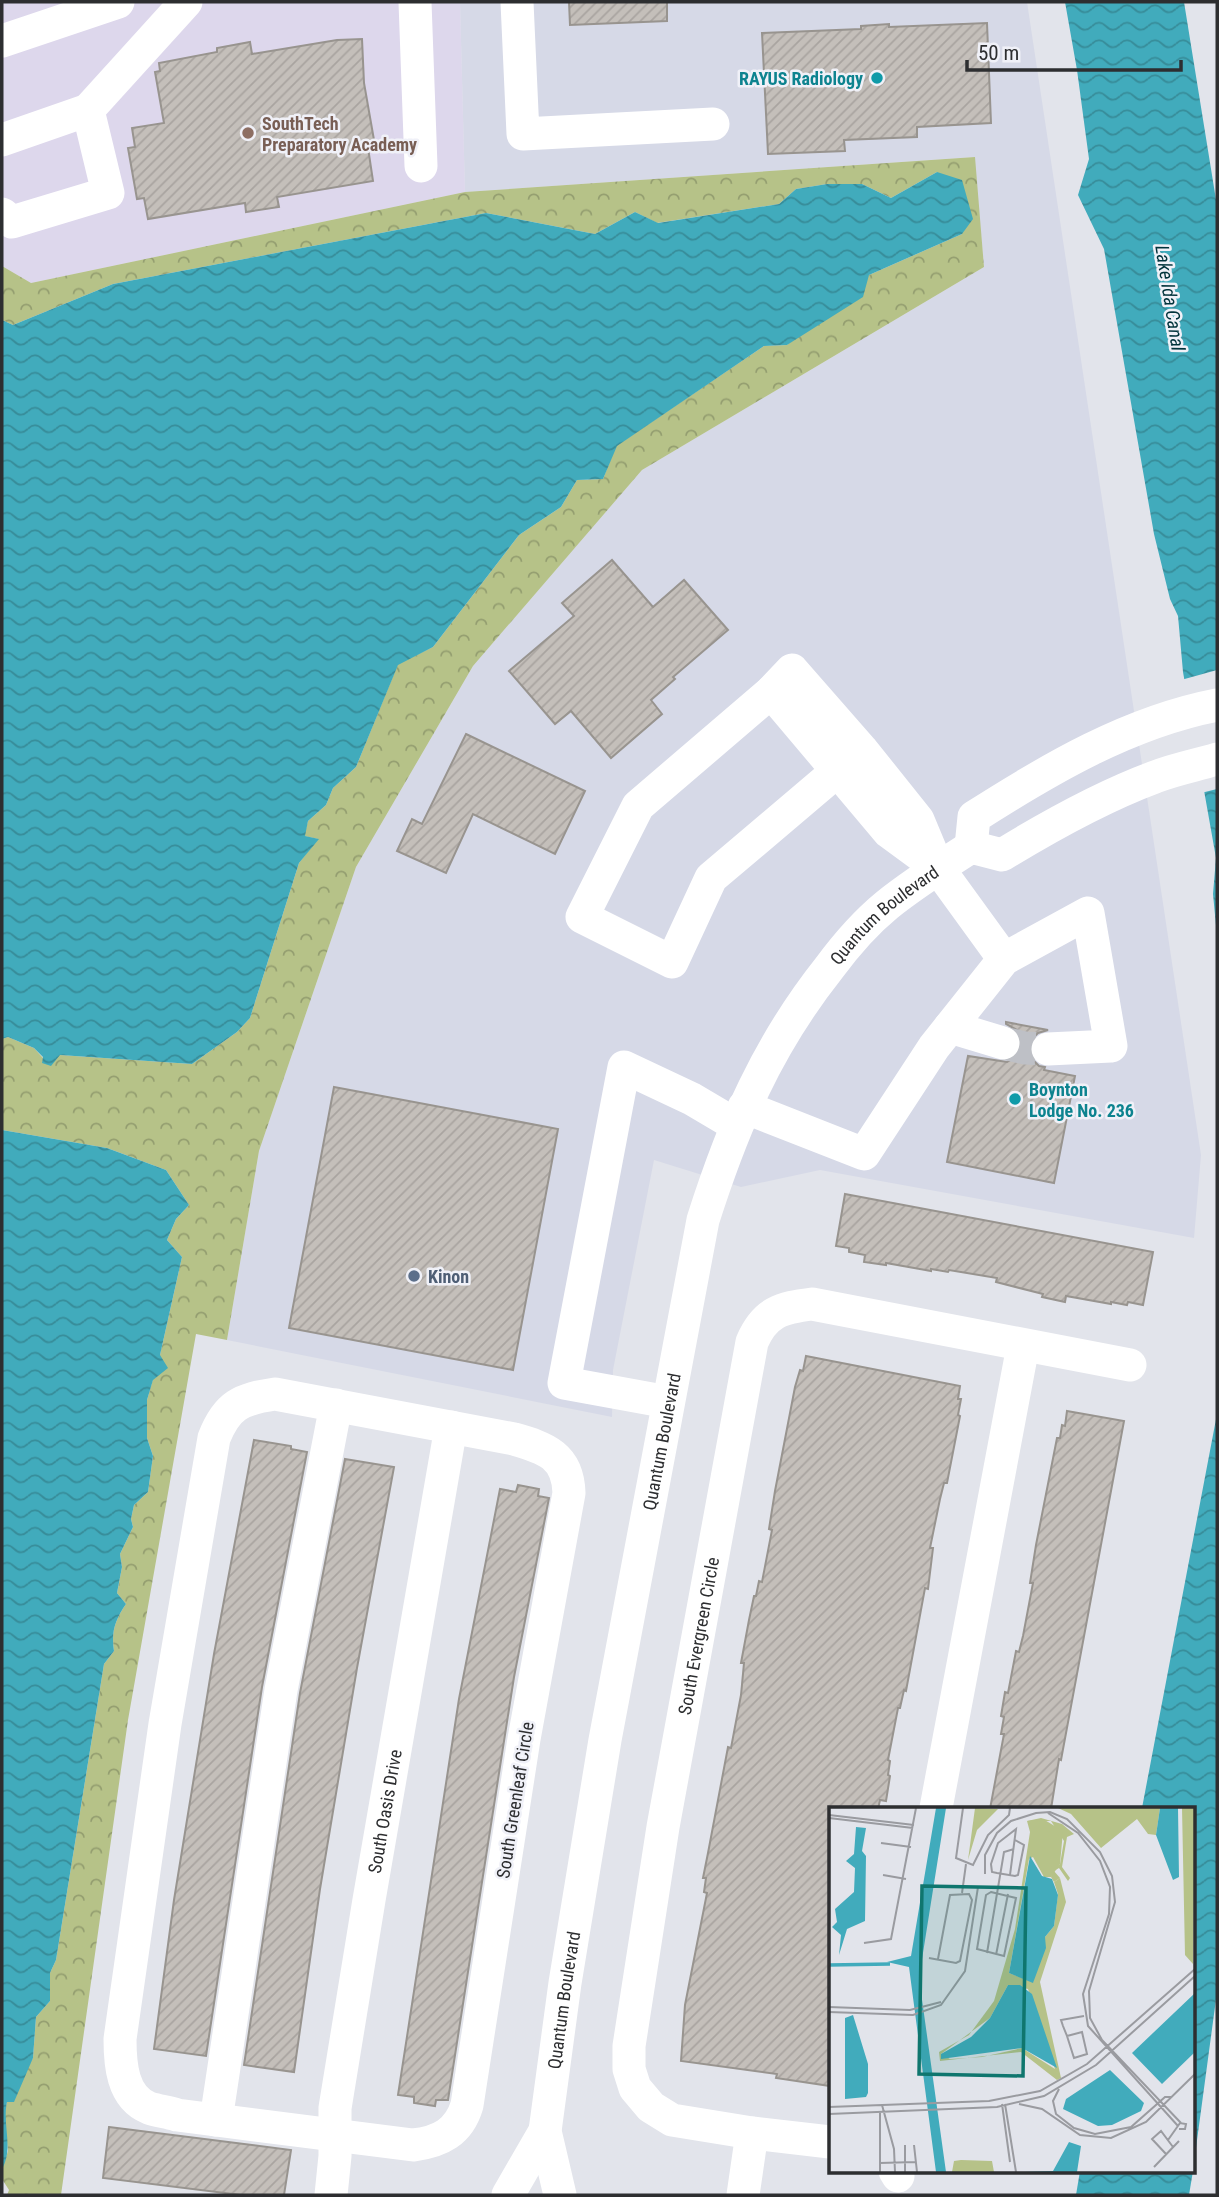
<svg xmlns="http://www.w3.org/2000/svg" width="1219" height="2197" viewBox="0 0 1219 2197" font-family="'Roboto Condensed',sans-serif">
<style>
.built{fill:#d6d9e7}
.education{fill:#ddd7ec}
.forest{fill:url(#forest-crowns)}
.water{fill:url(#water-waves)}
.pier{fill:#e2e4eb}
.building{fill:url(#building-hatch);stroke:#98948f;stroke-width:2}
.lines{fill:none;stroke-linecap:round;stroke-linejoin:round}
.minor-tunnel{stroke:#bec0c6;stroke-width:33;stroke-dasharray:33 17;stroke-linecap:butt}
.minor{stroke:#fff;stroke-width:33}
.culture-dot{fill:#0f9aa8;stroke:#f0f1f8;stroke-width:2.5}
.education-dot{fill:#8d6e63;stroke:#f0f1f8;stroke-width:2.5}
.service-dot{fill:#5c6f8a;stroke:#f0f1f8;stroke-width:2.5}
.labels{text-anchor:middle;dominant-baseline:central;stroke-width:5;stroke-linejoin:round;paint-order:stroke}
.culture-label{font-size:18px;font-weight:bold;fill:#0d838f;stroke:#f0f1f8;text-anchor:end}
.education-label{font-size:18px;font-weight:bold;fill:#785e54;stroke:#f0f1f8;text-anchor:start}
.street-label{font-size:18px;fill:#2d2e30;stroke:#f0f1f8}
.service-label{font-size:18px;font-weight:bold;fill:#4e5e75;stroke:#f0f1f8;text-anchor:start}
.water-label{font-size:19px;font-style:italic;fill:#00333b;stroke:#f0f1f8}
.inset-river{fill:none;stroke:#41abbc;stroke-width:3.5}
.inset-road{fill:none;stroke:#9a9ba0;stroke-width:2}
.view{fill:#0f766e;fill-opacity:0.15;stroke:#0f766e;stroke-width:3.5}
.inset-edge{fill:none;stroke:#2d2e30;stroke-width:3.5}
</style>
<defs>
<pattern id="forest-crowns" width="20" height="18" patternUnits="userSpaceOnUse" patternTransform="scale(1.75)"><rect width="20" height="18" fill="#b6c288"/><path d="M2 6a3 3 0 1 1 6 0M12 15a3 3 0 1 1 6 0" fill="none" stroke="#949e70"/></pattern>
<pattern id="water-waves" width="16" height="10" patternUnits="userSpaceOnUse" patternTransform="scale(1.75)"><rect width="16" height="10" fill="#41abbc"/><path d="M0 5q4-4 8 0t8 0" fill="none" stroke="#378c99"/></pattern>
<pattern id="building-hatch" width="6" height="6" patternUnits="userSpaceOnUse" patternTransform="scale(1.75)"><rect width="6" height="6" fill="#c4bfba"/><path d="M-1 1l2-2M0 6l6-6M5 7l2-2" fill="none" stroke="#a9a4a0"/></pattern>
</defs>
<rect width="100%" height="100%" fill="#e2e4eb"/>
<!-- built -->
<path class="built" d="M460,2h567l174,1153 -7,83 -374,-68 -79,17 -87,-27 -41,210 -1,47 -385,-77 32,-189 97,-284 117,-201 169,-196 342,-203 -10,-110 -509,35z"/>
<!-- education -->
<path class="education" d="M2,2h458l5,190 -434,91 -29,-17z"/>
<!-- forest -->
<path class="forest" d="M975,157l9,110 -342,203 -169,196 -117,201 -97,284 -32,189 -31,-6 -68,386 -67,475h-54l2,-5 -7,-11v-10l6,-18 -4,-36 3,-13 26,-44 3,-41 14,-16v-28l6,-13 48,-296 10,-13c-3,-19 1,-31 12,-47l-9,-11 5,-26 -2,-13 13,-27 -2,-8 3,-14 14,-13 5,-36 -6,-18v-38l13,-45 22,-98 -15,-17 9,-21 13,-14 -23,-35 -59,-22 -105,-18v-91l6,-2 26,11 9,10 17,-3 132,9 45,-32 13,-14 49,-155 19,-24 -14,-3 4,-15 18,-16 7,-17 23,-21 42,-103 35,-17 86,-112 42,-28 16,-27 26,-1 13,-33 148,-100 23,-1 82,-70 93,-41 -25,-62 -46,26 -29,-14h-35l-31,5 -17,15 -122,19 -22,-11 -40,22 -109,-21 -373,71 -100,41 -11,-5v-54l29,17 434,-91z"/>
<!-- water -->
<g class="water">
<path d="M1065,2h119l33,204v730l-4,-42 3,-36 -33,-186 -5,-56 -8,-17 -16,-65 -50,-285 -26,-54 11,-36 -12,-89z"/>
<path d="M937,172l25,8 11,39 -11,15 -93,41 -6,22 -76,48 -23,1 -147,100 -14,33 -26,1 -16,27 -42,28 -86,112 -35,18 -42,102 -23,21 -7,17 -18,16 -3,15 14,3 -20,24 -49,155 -13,14 -45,32 -132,-9 -9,11 -9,-3 1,-6 -9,-9 -26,-11 -6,2v-719l11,5 100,-41 373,-71 109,21 40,-22 23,11 121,-19 17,-15 31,-5h35l29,14z"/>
<path d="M2,1130l105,18 59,22 23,35 -13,14 -9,21 15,17 -22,98 8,13 -15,12 -6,20v38l6,18 -5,36 -14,13 -3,14 2,8 -13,27 2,13 -5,26 9,11c-11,16 -15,28 -12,47l-10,13 -48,296 -6,13v28l-14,16 -3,41 -19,44h-7c-5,23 7,46 -5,67z"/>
<path d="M1217,1414v578l-24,178v-362h-51z"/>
<path d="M1080,2171h113l-4,24h-113z"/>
</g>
<!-- pier -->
<path class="pier" d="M1217,670v119l-16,4 -20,-113z"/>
<!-- building -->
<g class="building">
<path d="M569,2h98v19l-97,4z"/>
<path d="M987,23l4,100 -74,4v10l-73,3 1,11 -77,3 -6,-121 99,-4v-3l28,-2v3z"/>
<path d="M362,39l2,44 10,57 -7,1 6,40 -96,16 2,10 -33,5 -1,-9 -97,16 -4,-21 -7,1 -9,-51 7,-1 -3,-19 32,-5 -9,-51 5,-1 -1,-8 58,-11v-4l33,-6 2,12 85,-14z"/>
<path d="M612,560l41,47 31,-27 44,50 -55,47 2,2 -24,21 11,14 -51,44 -40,-47 -16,13 -46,-53 65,-55 -12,-13z"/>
<path d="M466,734l119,57 -30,63 -82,-40 -27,59 -49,-22 15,-32 10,5z"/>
<path d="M1006,1022l42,8 -10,3 -7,7 -2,9 3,10 7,7 6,1 -1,3 31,6 -21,107 -107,-21 21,-106 39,6 9,-5 5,-8v-11l-4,-8 -11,-6z"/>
<path d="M334,1087l224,42 -45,241 -224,-42z"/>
<path d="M845,1194l308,58 -10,53 -15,-3 -1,3 -16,-3v2l-45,-8 -1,6 -23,-5 1,-3 -47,-12 1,-4 -48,-8 -1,2 -17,-3v2l-45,-8v2l-22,-3 1,-7 -16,-3v-4l-13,-2z"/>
<path d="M806,1356l154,30 -2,13h3l-3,16 2,1 -13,67h-3l-4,16 -10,49h3l-5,41 -3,-1 -19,103 -2,-1 -4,18h-2l-10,52 2,1 -2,14 2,1 -4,25 -6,-1 -2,9h-48v277l-54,-8 1,-4 -96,-13 4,-56 22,-112 -3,-1 2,-14h-3l5,-25 20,-106 3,1 10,-53 3,-32h-3l8,-43 5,-24h2l3,-15 3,1 10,-52 -3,-1 6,-38 20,-104 5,-17 3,1z"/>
<path d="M1067,1411l57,10 -63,339 -2,-1 -8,50h-61l14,-75h-3l3,-17 -3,-1 4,-24 3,1 8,-42 3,1 4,-16 10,-53h-3l6,-38 21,-107h3l2,-13 3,1z"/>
<path d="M254,1440l37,6v3l16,3 -45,235 -56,369 -52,-7 20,-149 40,-246z"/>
<path d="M345,1459l49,8 -37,201 -37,221 -26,183 -50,-7 56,-372z"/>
<path d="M518,1485l21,4 -1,7 11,2 -35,179 -66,423h-12l-1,6 -21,-3v-6l-16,-2 61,-396 41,-210 16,3z"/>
<path d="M109,2127l182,23 -7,45h-43l-138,-17z"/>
</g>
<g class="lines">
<!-- minor-tunnel -->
<path class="minor-tunnel" d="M1003,1043l22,5 23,1"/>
<!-- minor -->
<g class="minor">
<path d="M415,2l6,164"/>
<path d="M517,2l6,132 190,-10"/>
<path d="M2,41l116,-39"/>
<path d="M88,110l98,-108"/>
<path d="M2,140l86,-30 20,83 -96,29 -10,-8"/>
<path d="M771,692l118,140 49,36"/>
<path d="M862,750l-151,128 -39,84 -90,-45 56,-111 133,-114 21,-22 70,80 56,70 20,48 66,91"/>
<path d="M971,847l3,-30c75,-48 155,-95 243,-112"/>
<path d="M950,1027l53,16"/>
<path d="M744,1107l120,47 70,-107 70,-88 84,-46 23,133 -63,3"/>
<path d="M275,1394l239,45c32,9 54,17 55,54l-45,246 -57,366c-8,27 -27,37 -54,40l-236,-30c-9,-3 -19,-4 -28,-7 -27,-11 -29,-44 -29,-69l45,-315 49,-286c13,-33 27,-39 61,-44z"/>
<path d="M668,1402l-104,-19 60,-316 68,32 44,26"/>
<path d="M936,1808l87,-462"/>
<path d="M216,2120l65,-430 55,-285"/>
<path id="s1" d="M830,2142l-78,-9 -80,-13 -21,-13 -16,-19 -6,-19v-23l34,-219 89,-485c13,-30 29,-34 60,-38l318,61"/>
<path d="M895,2171l3,5"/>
<path id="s2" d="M331,2195l4,-39v-48l34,-208 82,-473"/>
<path d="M508,2195l37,-64"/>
<path id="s3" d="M560,2195l-15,-64 20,-148 40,-243 98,-520c30,-94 64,-174 126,-252 17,-23 36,-45 58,-63 26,-21 56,-40 84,-58l31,8c49,-30 99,-58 153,-78 20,-8 42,-12 62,-18"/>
<path d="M743,2195l9,-62"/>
</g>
</g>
<!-- markers -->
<g class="culture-dot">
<circle cx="877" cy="78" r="7"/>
<circle cx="1015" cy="1099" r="7"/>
</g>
<circle class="education-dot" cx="248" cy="133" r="7"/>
<circle class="service-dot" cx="414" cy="1276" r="7"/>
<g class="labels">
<!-- culture labels -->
<g class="culture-label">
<text x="863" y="78">RAYUS Radiology</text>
<text x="1029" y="1089" text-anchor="start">Boynton<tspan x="1029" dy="21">Lodge No. 236</tspan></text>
</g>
<!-- education labels -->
<g class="education-label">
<text x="262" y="123">SouthTech<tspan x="262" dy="21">Preparatory Academy</tspan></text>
</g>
<!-- street labels -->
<g class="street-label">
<text stroke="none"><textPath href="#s3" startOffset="1351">Quantum Boulevard</textPath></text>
<text stroke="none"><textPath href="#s3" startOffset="765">Quantum Boulevard</textPath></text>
<text stroke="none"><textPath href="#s1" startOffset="668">South Evergreen Circle</textPath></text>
<text transform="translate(515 1800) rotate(-81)">South Greenleaf Circle</text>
<text stroke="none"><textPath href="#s2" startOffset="388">South Oasis Drive</textPath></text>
<text stroke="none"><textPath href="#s3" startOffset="198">Quantum Boulevard</textPath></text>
</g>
<!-- service labels -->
<g class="service-label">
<text x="428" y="1276">Kinon</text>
</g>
<!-- water labels -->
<g class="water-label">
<text transform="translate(1170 298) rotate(81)">Lake Ida Canal</text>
</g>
</g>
<!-- overview -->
<g transform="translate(829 1807)">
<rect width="366" height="366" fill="#e2e4eb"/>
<path d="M146,1l23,1 -21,21 -9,30zM212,11l21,6 12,10 -7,3 -5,30 8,11 -2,3 -9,-13 -5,3 6,7 -6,4 -3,-5 2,-7 7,-6 4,-23 -13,-20h-24zM132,353l31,1 2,11h-42l2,-11z" fill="#b6c288"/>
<path d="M229,1h102l-4,27 -8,-1 -11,-15 -36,29 -30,-34zM353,1h13l-2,156 -8,-9zM214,12l20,12 -3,33 -9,13h-7l-11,-20 -4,2 -20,114 24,9 12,-45 9,-11 4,-32 -4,-12 6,-4 6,24 -26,80 21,96 -4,2 -36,-28 -81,9 -1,-9 30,-17 25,-34 21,-72 15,-97 -3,-11zM179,178l20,4 27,80 -33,-21 -40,9 -32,2 -9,-5 49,-36z" fill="#b6c288" fill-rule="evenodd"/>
<path d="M107,1h10l-27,170 27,194h-10l-27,-205 -22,-5 24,-6zM331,1h18l1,69 -6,3 -17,-45zM27,20l10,1 -4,23 4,5 -1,65 -18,8 -8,26 2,-20 -9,-8 5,-5 -2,-13 19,-17 1,-24 -9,-7 8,-7zM201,49l12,20 10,3 6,16 -4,31 -9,11 1,11 -13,35 -24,-10zM179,178h12l12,9 25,74 -35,-20 -81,11v-5l30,-17 19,-19zM366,186v59l-33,32 -30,-31zM24,208l15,49v29l-2,4 -21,2v-81zM281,263l34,33 -3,8 -29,14 -14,1 -35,-17 3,-10zM240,335l12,4 -4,26h-53l29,-1z" fill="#41abbc"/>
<path class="inset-river" d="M0,158l61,-1"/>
<path class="inset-road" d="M134,1l-7,50 17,7 15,-30 21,-20 1,-7M219,6l30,20 22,28 10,26 -1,27 -26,80 5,32 90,100M0,8l85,10M0,11l84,10M52,36l30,4M156,67v-19l12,-22 14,-12 25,-8 14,-1 17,7 33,33 12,24 3,26 -26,89 1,27 12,22 79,83M54,68l23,4M181,68l6,-46 -18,14 -7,21 1,8 5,1 18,3 3,-1 6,-30 -9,-5M162,85l25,6 -12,58 -27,-7 9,-54zM133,86l4,-29M35,136l27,-4 25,-131M158,146l17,-101 10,-3M167,148l12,-61M100,151l27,5 4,-2 12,-61 -3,-6 -19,1 -12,64M0,200l81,3 31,-8M0,205l84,3 28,-10 24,-34 13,-84M238,229l15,-4 5,22 -13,4 -7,-22 -4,-10 -2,-6 23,-4M230,282l-6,12 3,13 18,14 21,6 36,-7 34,-30h7M173,297l8,58M176,297l11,68M190,297l23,5 38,26 31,3 35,-16 49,-48M53,298l12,44 1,23M0,300l160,-6 51,-10 47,-27 108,-95M51,305v60M0,307l168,-7 47,-11 52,-31 99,-89M339,333l12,-17 6,1 -1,5h-6M76,338v27M85,338l3,27M337,347l-14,-15 9,-8 12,16M51,356l35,-1M325,360l25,-26"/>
<path class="view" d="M93,79l104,2 -3,188 -104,-2z"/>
<rect width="366" height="366" class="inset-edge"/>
</g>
<!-- border -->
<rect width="1219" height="2197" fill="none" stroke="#2d2e30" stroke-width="7"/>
<!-- scale -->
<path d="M967 60v10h214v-10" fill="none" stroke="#2d2e30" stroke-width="3.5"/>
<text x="978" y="60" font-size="21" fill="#2d2e30" stroke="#f0f1f8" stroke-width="5" paint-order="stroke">50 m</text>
</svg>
